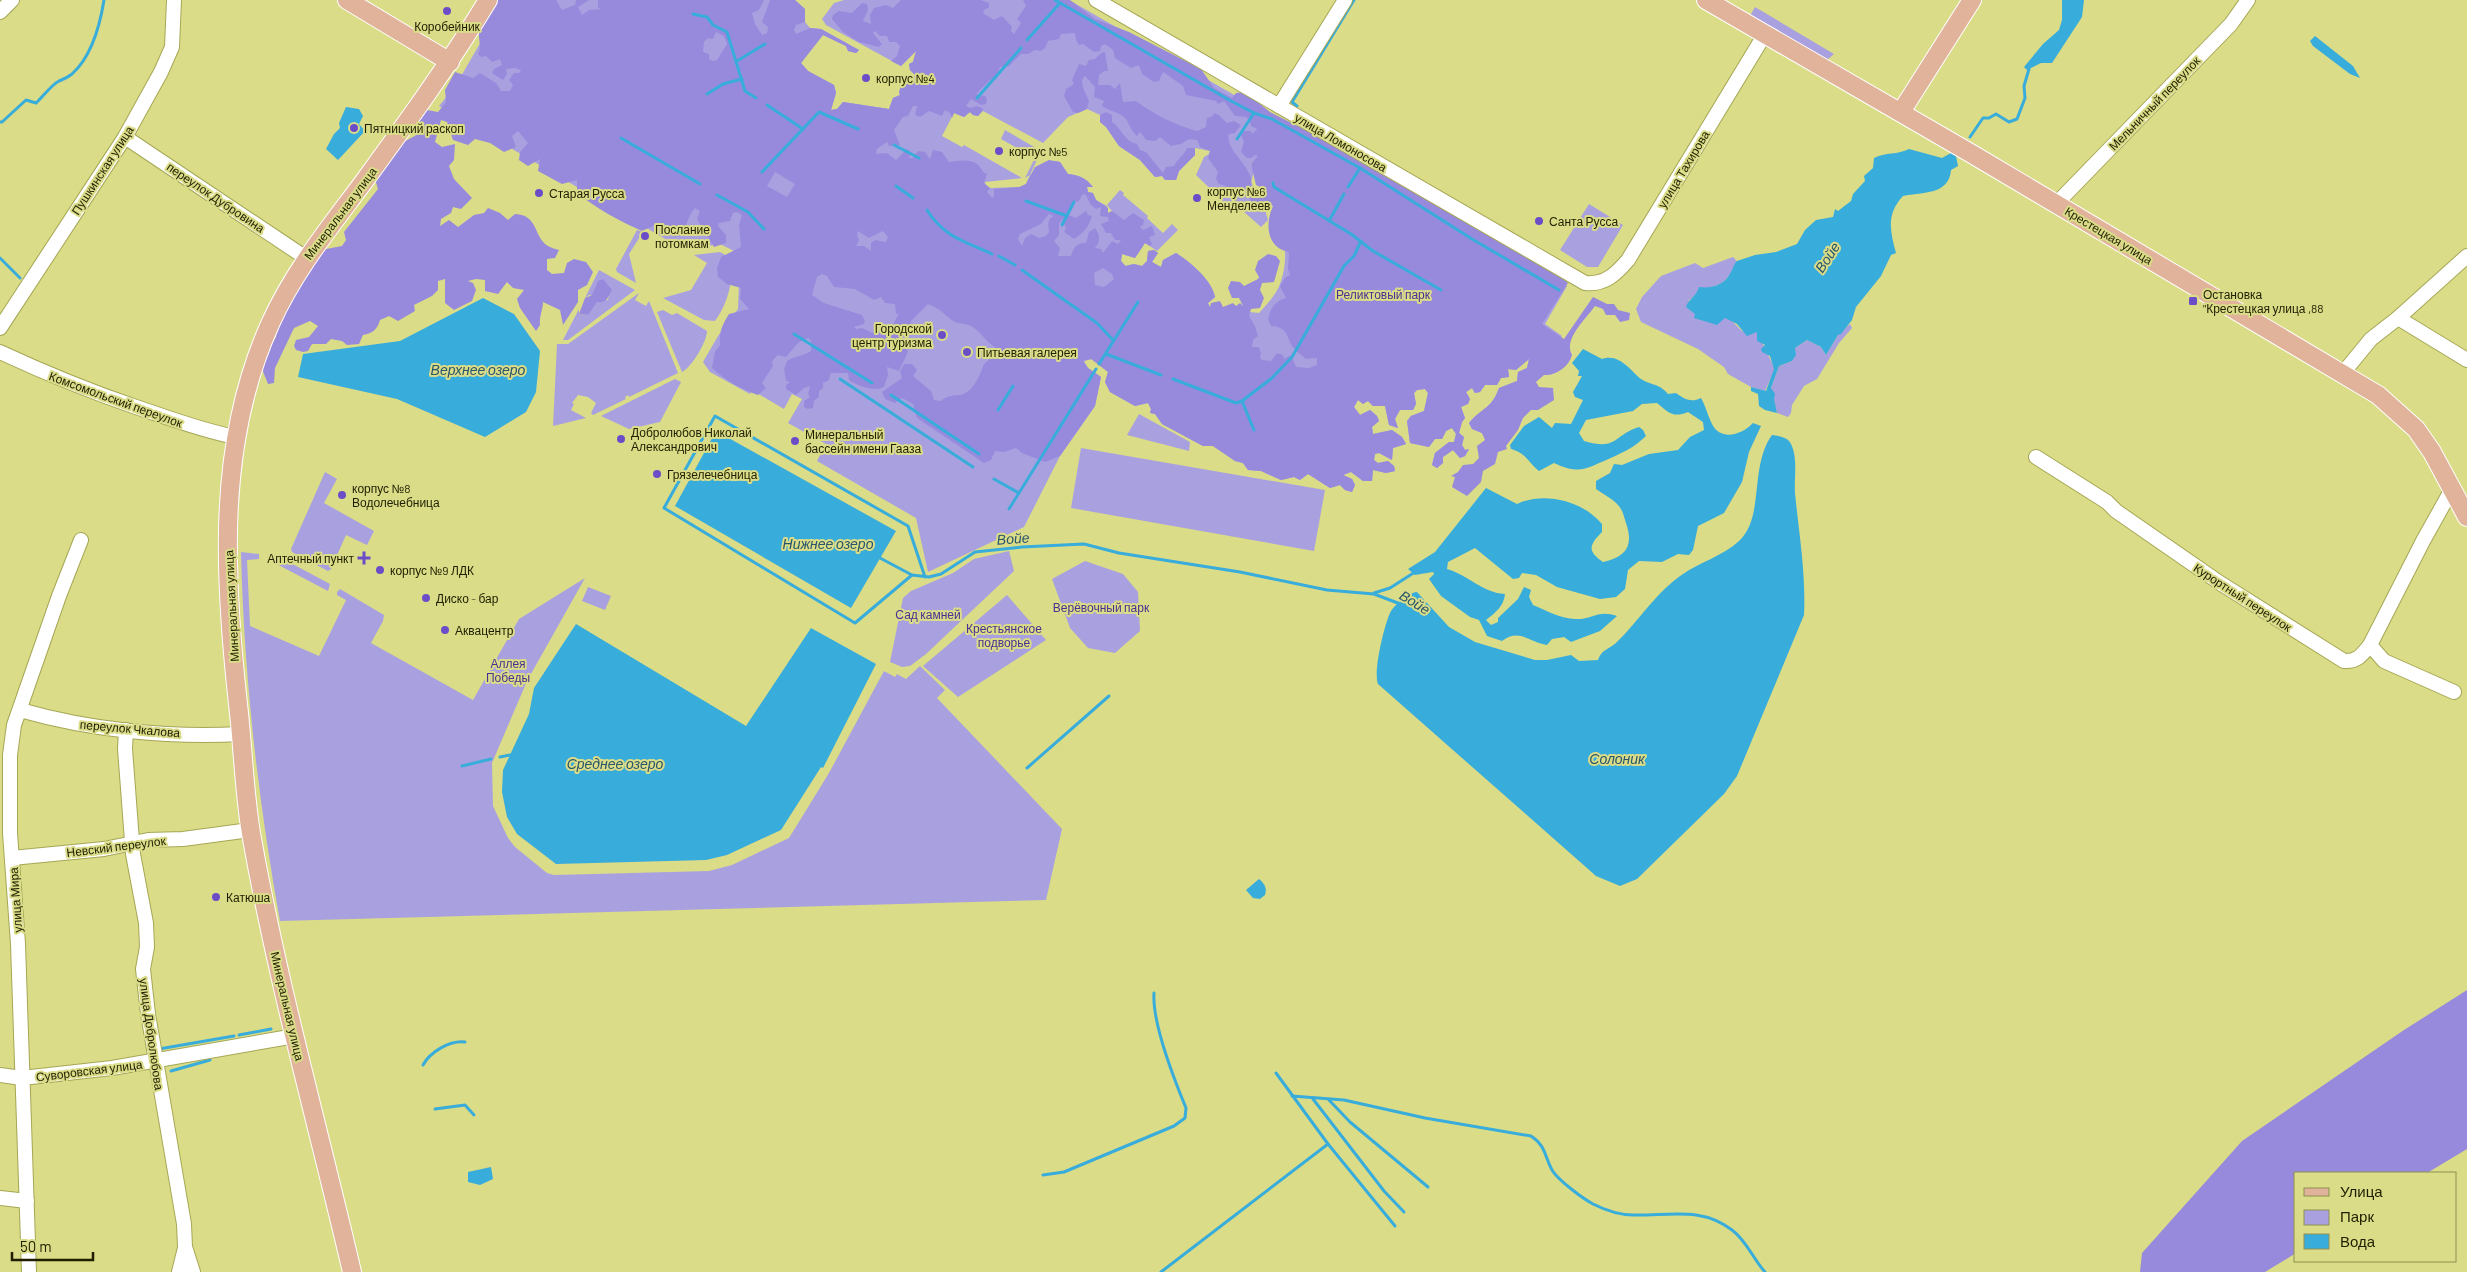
<svg xmlns="http://www.w3.org/2000/svg" width="2467" height="1272" viewBox="0 0 2467 1272" font-family="Barlow,sans-serif">
<style>
.green{fill:#a9a1df;fill-rule:evenodd}
.forest{fill:#978add;fill-rule:evenodd}
.water{fill:#38acdb}
.lines{fill:none;stroke-linecap:round;stroke-linejoin:round}
.stream{stroke:#38acdb;stroke-width:3}
.minor-casing{stroke:#a6a755;stroke-width:16}
.major-casing{stroke:#fff;stroke-width:20}
.minor{stroke:#fff;stroke-width:14}
.major{stroke:#e0b39a;stroke-width:18}
.poi-dot{fill:#6b4ec7;stroke:#dadc88;stroke-width:2}
.labels{text-anchor:middle;dominant-baseline:central;stroke-width:4;stroke-linejoin:round;paint-order:stroke}
.poi-label{font-size:12px;fill:#1f1f00;stroke:#dadc88;text-anchor:start}
.street-label{font-size:12px;fill:#1f1f00;stroke:#dadc88}
.park-label{font-size:12px;fill:#4a3091;stroke:#dadc88}
.water-label{font-size:14px;font-style:italic;fill:#29566b;stroke:#dadc88}
</style>
<rect width="100%" height="100%" fill="#dadc88"/>
<!-- green -->
<g class="green">
<path d="M505,0h290l10,9v13l5,6 11,1 38,21 -3,3 -8,-2 -2,-5 -23,-11 -22,28 7,8 26,14 2,8 -5,17 6,-1 6,-7 46,7 4,-11 7,-3 -1,-3 5,-15 6,-2 3,4 2,-4 -5,-5 -1,-6 4,-2 3,-11 -15,15 -75,-41 -4,-6 12,-16 10,-3h225l167,96 123,64 208,126 -22,38 17,12 -79,99 -1,-2 -10,-4 -3,-6c13,-16 22,-13 30,-35l18,-7 1,-9 9,-4 2,-9 -13,11 -8,-1 1,8 -8,1 -4,7h-12l-5,7 -5,1 -3,-5 -6,4 4,7 -2,5 -7,3 4,11 -3,4 -3,11 5,4 -2,8 3,5 4,-1 -4,7 -5,2 -7,-8 -10,7v6l-6,5 -5,-3 3,-12 14,-11h5l2,-8 -4,-6 -6,3 -4,8h-7l-6,8 -19,-4 -3,-22 4,-5 13,-5 4,-18 -3,-4 -8,1 -3,3 2,11 -3,6h-13l-5,9 3,9 -9,-3 -4,-19h-12l-5,-5 -5,3 -5,-4 -4,7 6,8 10,-5 7,6 2,5 -7,6 1,7 19,-4 10,7 4,7 -13,4 -1,12 -13,-7 -4,1 -1,6 4,3 10,-2 6,5 1,5 -9,2 -13,-3 -1,11h-9l-12,-9 -8,3 9,4 3,6 -3,7 -7,-2 -5,-5 -10,3 -22,-14 -8,6 -6,-3 -13,3 -20,-9 -13,-1 -5,-7 -8,-2 -22,-15h-10l-41,-22 -7,-10 -5,-1 1,-4 -3,-6 -13,3 -25,-14 -5,-10 3,-10 -16,-13 -8,2 4,7 13,9 -6,29 -35,50 -36,71 -96,45 -12,-54 -99,-57 9,-17 -38,-21 14,-24 -10,-5 -8,15 -32,-19 -2,4 -40,-22 -7,-10 15,-26 20,-27 2,-55 -20,-10 -36,6 -245,-144 17,-21zM1087,109l13,6v7l6,5 13,19 21,14 15,17 7,-1 3,4h11l3,-9 16,-16v-7l15,3 -1,3 -5,3 -8,18 35,34 3,-6 27,24 7,-7 -4,-14 -3,2 -9,-16 3,-2 -4,-8 3,-10 -3,-8 7,-7c12,37 37,85 23,124 -4,13 -13,22 -22,32l-49,-5 -2,-5 7,-6c-2,-15 -24,-35 -39,-44l-13,7 -2,7 -9,-5 6,-9 -4,-3 -6,1 -1,10 -5,5 -8,-2 -8,2 -5,-5 1,-7 13,4 10,-15 12,8 21,-21 -6,-6 -9,9 -16,-15 1,-2 -25,-21 1,-2 -4,-3 -13,15 5,6 -4,2 -1,-7 -11,-6 -3,-7 -5,-1 -1,-5h6c-7,-9 -14,-12 -25,-13l-8,-12c-17,-4 -18,5 -30,13l11,-24 -36,-21 -4,9 34,19 -10,20 5,-3 -4,9 -7,3 -29,1 -4,-1 -1,-5 37,-4 -58,-33 -2,2 -20,-11 12,-23 10,4 6,-5 3,3 5,1 5,-5 60,32 25,-26z"/>
<path d="M1755,7l79,47 -7,6 -77,-44z"/>
<path d="M1589,204l34,21 -25,42h-11l-27,-17z"/>
<path d="M637,230l6,2 -14,22 7,29 -19,-11 -1,-3z"/>
<path d="M720,252l13,7c-1,23 -4,43 -18,62l-11,-1 -41,-22 28,-8 16,-27 -13,-8z"/>
<path d="M1733,257l4,4 -6,13 -9,9 -24,10 -10,8 42,18 12,12 15,1 18,37 -10,22 -14,-4 -23,-13 -4,-7 -26,-18 -57,-27 -5,-13 6,-12 19,-21 34,-13 8,5z"/>
<path d="M599,270l36,20 -67,50h-5l16,-31v5l8,1 10,-14 11,-1 1,-5h-20l-4,3z"/>
<path d="M639,293l-4,7 11,6 3,-5 29,72 -49,24 -1,-2 -3,2 1,2 -33,16 -2,-2 5,-10 -8,-6 -10,-2 -6,8 2,1 -3,6 15,8 -33,8 4,-82h11z"/>
<path d="M663,310l9,5 5,-2 30,18c0,11 -16,37 -25,41l-25,-60z"/>
<path d="M1850,324l2,4 -13,15 -22,36 -13,7 -12,19 -1,8 -3,4 -11,-4 -6,-25 8,-22 13,-5 3,-13 12,-8 14,7 5,8 12,-20z"/>
<path d="M675,379l6,3 -21,40 -31,7 -28,-13z"/>
<path d="M1139,414l51,28 -1,9 -62,-16z"/>
<path d="M1081,448l244,42 -11,61 -243,-43z"/>
<path d="M325,472l12,7 -13,24 50,28 -7,14 -21,-10 -15,34 -3,2 -36,-19 -1,-3z"/>
<path d="M1009,551l5,20 -88,83 -16,12 -8,1 -12,-5 13,-64 8,-7 42,-18 21,-14z"/>
<path d="M241,552l18,2v5l-12,1 3,66 69,30 27,-56 -9,-5v-3l3,-3 44,26 -1,6 -12,22 102,57 46,-81 66,-41 -58,103 -35,82 1,43 15,32 7,9 32,26 7,2 155,-4 23,-6 57,-27 40,-65 55,-102 11,6 2,-3 9,5 14,-13 25,24 -8,8 125,131 -16,71 -766,21c-22,-121 -36,-245 -39,-369z"/>
<path d="M269,554l16,6 45,24 -2,7 -61,-32z"/>
<path d="M1085,561l38,13 15,18 2,39 -25,22 -27,-5 -18,-20 -18,-49z"/>
<path d="M588,587l23,9 -6,14 -23,-9z"/>
<path d="M1007,595l39,45 -88,57 -35,-31z"/>
</g>
<!-- forest -->
<g class="forest">
<path d="M497,0h59l6,10 13,-5 1,-5h13l-11,7 4,8 7,-5 12,-1 -3,-2v-7h166l-5,10 -7,3 3,11 7,11 5,-2 1,-6 -6,-5 8,-22h25l10,9v13l-9,3 -2,5 2,4 14,-6 11,1 38,21 -3,3 -8,-2 -2,-5 -23,-11 -22,28 7,8 26,14 2,8 -5,17 6,-1 6,-7 46,7 4,-11 7,-3 -1,-3 5,-15 6,-2 3,4 2,-4 -5,-5 -1,-6 4,-2 3,-11 -15,15 -10,-5 6,-5 3,-10 -4,-4h-7l-2,-6h-7l-5,-5 -2,2 9,11 -3,3 -20,-5 -16,-10 -11,-13 1,-4 6,-4 13,2 10,-10 5,1 1,6 -5,11 8,3 -1,-9 4,-7 12,-3 7,3 8,-8h80l8,3v5l-4,1 -2,4 11,7 8,-4 10,11 -1,4 3,3 7,-11 -4,-4 9,-13 -3,-6h47l25,19 34,13 72,37 13,19 18,10 4,-5 9,-1 25,20 86,44 128,74 37,24 27,13 20,16 -26,41 22,15 29,-42 14,7h7l4,6 12,3 -1,7 -9,2 -5,-7h-9l-3,-6 -8,-3c-9,13 -32,33 -23,49 -3,12 -17,21 -28,20l-8,7 3,5 14,1 1,12 -16,10h-7l-8,8 -5,12 -12,16 1,3 -9,3 -3,12 -12,7 -2,11 -14,14 -15,-9 3,-10 -4,-1 7,-4 5,-7 10,-1 6,-6 -2,-12 8,-6 -3,-7 -10,-4 -3,-6c13,-16 22,-13 30,-35l18,-7 1,-9 9,-4 2,-9 -13,11 -8,-1 1,8 -8,1 -4,7h-12l-5,7 -5,1 -3,-5 -6,4 4,7 -2,5 -7,3 4,11 -3,4 -3,11 5,4 -2,8 3,5 4,-1 -4,7 -5,2 -7,-8 -10,7v6l-6,5 -5,-3 3,-12 14,-11h5l2,-8 -4,-6 -6,3 -4,8h-7l-6,8 -19,-4 -3,-22 4,-5 13,-5 4,-18 -3,-4 -8,1 -3,3 2,11 -3,6h-13l-5,9 3,9 -9,-3 -4,-19h-12l-5,-5 -5,3 -5,-4 -4,7 6,8 10,-5 7,6 2,5 -7,6 1,7 19,-4 10,7 4,7 -13,4 -1,12 -13,-7 -4,1 -1,6 4,3 10,-2 6,5 1,5 -9,2 -13,-3 -1,11h-9l-12,-9 -8,3 9,4 3,6 -3,7 -7,-2 -5,-5 -10,3 -22,-14 -8,6 -6,-3 -13,3 -20,-9 -13,-1 -5,-7 -8,-2 -22,-15h-10l-41,-22 -7,-10 -5,-1 1,-4 -3,-6 -13,3 -25,-14 -5,-10 3,-10 -17,-13 -8,2 5,7 13,9 -6,29 -35,50 -15,6 -23,-9 -6,-5 -12,4 -9,-1 -4,9 -7,3 -67,-45 -4,-14 -11,-6 -7,5 -10,-4 -3,-7 20,-14 -2,-6 4,-8h8l5,6 -4,6 18,15 3,9 7,1c7,-6 10,-5 19,-6 13,-2 20,-20 24,-31l6,-5 5,-12c-10,-5 -14,-16 -24,-21 -5,-3 -11,-2 -16,-4 -10,-6 -15,-14 -27,-18l-17,17 -1,9 -6,3 -6,-1 -4,-9 5,-10 -3,1 -1,-10 -10,-1 -4,-6 -7,3 -19,-11 -21,-2 -7,-11 -5,-2 -5,3 -5,18 12,8 38,12 3,6 -1,3 -10,3 2,2 6,-1 10,5 3,-3 14,-3 14,12 5,13 -9,19 -12,-4 1,8 -4,12c-11,5 -26,-1 -35,-7l-1,-7h-17l-2,7 -6,3v5l-4,3v6l-5,4 -1,7 -5,1 -4,-2v-6l6,-4 -2,-3 2,-8 -6,2 -8,7 -10,-6v-4l4,-3 -4,-1 -2,-12 3,-8c8,-5 16,-5 24,-10v-10l-3,-3 -9,4 -13,15 -8,-2 -6,6 1,5 -11,17 4,5 -8,7c-17,-6 -32,-14 -46,-27l3,-16 5,-7c-1,-13 2,-20 9,-31l20,-5 -9,-10 1,-11 -14,-4 -9,-7 -1,-9 4,-11 20,-10 -2,-22 3,-10 -5,-3 -4,1 -3,8 -11,2 -1,3 8,9v8l-12,4 -17,-28 3,-8 -5,-3c-6,6 -9,19 -13,27l-7,2 -4,-3 -1,-6 -15,-3 -13,6c-23,-10 -46,-23 -65,-38v-13l-15,4 -24,-13 2,-12 -12,7 -9,-6 1,-8 8,-9 -10,-12 -6,5 4,11 -12,5 -14,-9 -15,-4 -7,6 -15,-5 -6,-18 -6,-2 -6,22 7,5 13,-3 -1,16 -5,6 5,13 18,19 -11,11 -8,-2 -2,6 -10,6 -1,7 9,-6 9,7 16,-12 10,-2 4,-5 12,5 8,7 7,-6c24,1 18,23 33,32 3,2 8,3 11,4l-4,8 -8,1v11l5,4 12,-1 3,-10 7,-4 12,3 7,10 -6,13 -9,5v12l-15,23 -3,-15 -17,-8c0,8 -4,14 -3,23l-4,6 -16,-23 -3,-9 7,-9 -11,-2 -6,-6 -9,12 -13,-3v-11l-9,-1 -8,2 5,2 3,7 -4,11 -18,9 -9,-7v-24l-7,2v9l-6,6 -18,9 1,6 -17,10 -9,-5 -9,4c-3,10 -7,13 -17,15l-4,9 -12,1 -5,-4 -11,-2 -5,5h-14l-4,7 -5,1 -7,-2 -2,-4 2,-6 13,-3 9,-11 -8,-5 -16,7 -19,40 -1,15 -6,1 -6,-15 2,-11 12,-21 2,-13 16,-31 27,-43 21,-4 4,-6 -2,-8 34,-43 -4,-13 28,-33 18,-10 -1,-13 8,-10 11,2 8,-10 -1,-12 10,-18 18,6 7,-5 16,10 5,8h9l3,-6 -4,-5 5,-7h5l2,-3 -6,-2 -9,1 1,5 -4,6 -11,-7 2,-4 8,-4 -2,-6 -8,3 -6,-6 -5,1 -3,-3c4,-8 0,-14 1,-23 2,-11 12,-22 18,-31zM716,32l8,4 3,8 -10,16 -4,1 -4,-2v-5l-6,-2 1,-10 4,-4 5,1zM1075,33l1,7 3,5 4,-1 11,8 6,-1 1,-5 4,-2 8,6 2,8 16,10 8,-3 3,9 12,8 5,-1 4,-9 20,14 3,9 30,6 2,3 6,-3 11,15 11,1 4,5 1,4 6,3 -5,5 -1,-3h-9l-1,4 3,7 -3,10 6,6h4l4,-3 3,1 -7,8 5,21 4,2 -11,10 5,9 7,2 7,-4 5,2c-8,17 -7,42 16,46l-1,17 2,6 -5,3 -5,8 6,12c-10,2 -16,11 -18,21l3,7c18,1 15,12 22,21 3,4 8,8 13,12l11,-1v7l-8,3 -13,-1 -5,-12 -7,4 -1,-4 -6,-2 -6,8 -9,-1 -2,-3 1,-4 -2,-6h-7l1,-7 5,-4 -3,-10 -6,-10 2,-7 9,-1 4,-10 -4,-8 2,-7 12,-1 6,-21 -4,-5 -8,-2 -10,7 -3,9 4,7 -1,2 -14,7 -4,-4 -9,-1 -3,7 4,10h7l4,8 -3,-3 -4,3 -3,-3 -10,4 -3,-6 -9,2 -1,4 -2,-4 7,-6c-2,-15 -24,-35 -39,-44l-13,7 -2,7 -9,-5 6,-9 -4,-3 -6,1 -1,10 -5,5 -8,-2 -9,2 -4,-5 1,-7 13,4 10,-15 5,3 2,-2 -3,-7 6,-2 -3,-9 -9,4 -3,-3 3,-2 1,-5 -11,-7 -9,7 -12,-9 -4,2v-5l-12,-8 -3,-7 -5,-1 -1,-5h6c-7,-9 -14,-12 -25,-13l-8,-12 -11,-2 -14,7 -9,17 -6,3 -26,2v7l-2,2 -5,-6 3,-4 -6,-5 3,-9c-5,-2 -5,-5 -9,-9 -7,-7 -20,-4 -29,-3l-7,-10 -9,-2 -3,9 -5,-7 -7,-1 -5,7h-4l2,-6 -4,-3 -11,11 -9,-7 -11,1 1,-5 10,-7 2,4 11,-1 -6,-15 9,-13 5,-1 5,-10h4l-2,9 5,2 9,-6 13,5 3,-6 5,3 2,5 2,-5 10,4 6,-5 3,3 5,1 5,-6 -1,-2 -5,-2 -7,2 -4,-2 5,-7 10,6 5,-1 1,-5 -2,-3 -9,-2 15,-15 4,1 5,-13 9,-1 12,-12h7l7,-4 6,1 4,-3 3,-7 11,-2 2,-5zM775,172l20,12 -8,13 -20,-11zM1083,194l3,1 4,9 6,5 5,-2 -1,9 8,1 1,4 -8,3 5,9h5l4,7h6l-3,4 -6,-3 -9,12 -2,-4 -6,-1c5,-7 6,-12 0,-20l-6,4 -3,11c-10,-1 -13,6 -15,13h-13l2,-8 -6,-7 5,-6v-11l3,-5 4,9 -2,4 10,7c9,-6 15,-12 18,-23l-4,-1 -2,-4 -10,7 -7,-3 4,-14 5,1zM1049,214l5,2c-7,2 -6,10 -5,16l-3,4 -7,2 -8,-4 -6,4 -3,8 -4,-7 2,-5 21,-10zM858,231l11,7 14,-7 5,6 -2,5 -11,-2 -4,3v8l-7,-5h-8l3,-6 -2,-5zM1103,268l9,6 2,5 -10,8 -9,-2 -1,-12z"/>
<path d="M1105,52l3,19h-4l-5,4 -1,10h12l5,4 5,-6 3,19 13,-1c17,13 39,24 61,30l9,-4 1,-9 6,-2 1,-3 5,2 8,8 7,-2 7,4 -6,8 -6,1c-5,20 36,38 18,61l-15,3 -6,-12 -7,-2 -3,-5 2,-7 -10,-14 2,-7 -10,-4 -3,-7 -8,-1 -8,5 -10,2 -11,-9 -5,4 -9,-1 -6,-8 -3,4c-7,-6 -7,-12 -12,-18 -5,-6 -16,-7 -23,-12l2,-5 -10,-4 1,-10 -10,-11c-7,6 1,17 4,25l-2,8 -9,4 -5,-1 -9,-16 2,-7 8,-5 -2,-4 7,-16 7,2 3,-6 6,-1 6,-6z"/>
<path d="M1106,112l6,3v7c10,7 12,19 25,22l3,6 6,2 17,21 3,-6 8,-1c4,-8 10,-10 13,-18h8v7l-16,16 -3,9h-11l-3,-4 -7,1 -15,-17 -21,-14 -13,-19 -6,-5v-7z"/>
<path d="M603,279l9,11c-5,8 -4,13 -15,12l-9,13 -9,-1 6,-16 7,-3 6,-14z"/>
<path d="M2467,990v159l-40,24h-131v80l-31,19h-125l2,-19 100,-112 162,-111z"/>
</g>
<!-- water -->
<g class="water">
<path d="M2062,0h22l-2,17 -30,46h-11l-14,7 -3,-3 19,-23 16,-14 3,-10z"/>
<path d="M2315,36l38,30 7,12 -10,-4 -37,-28 -3,-5z"/>
<path d="M346,107l13,2 4,7 -4,8 6,7 -27,29 -12,-11 8,-15 6,-6 -1,-5z"/>
<path d="M1909,149l33,9 9,-5 5,3 2,10 -7,4c-2,25 -28,22 -48,26 -17,18 -13,35 -7,57l-5,2 -10,21 -25,31 -4,13 -11,14 -3,1 -12,20 -5,-8 -14,-7 -12,8 1,7 -4,6 -13,5 -8,22 4,6 -1,5 3,14 -12,-3 -6,-4 -1,-12 -7,-3v-4l15,4 8,-22 -4,-13 -8,-4 -1,-3 4,-4 -8,-4v-9l-10,4 -10,-12 -12,-6 -8,7 -23,-7 1,-4 -9,-7c2,-8 11,-11 13,-20 12,2 26,-2 32,-15 3,-5 2,-7 6,-11l18,-6 21,-3 21,-8 8,-14 11,-10 17,-3 2,-8 3,2 13,-10 2,-7 12,-13 -1,-5 9,-8 1,-10c11,-6 24,-3 35,-9z"/>
<path d="M483,298l31,16 26,37 -4,41 -10,20 -41,25 -88,-38 -99,-22 5,-23 97,-13z"/>
<path d="M1583,349l19,10c17,-6 27,10 39,20 11,7 18,4 27,15l8,-1c8,6 15,10 25,5 5,9 7,18 11,26 9,18 31,10 41,-1l8,3 -12,26 -7,30 -18,31 -26,13 -5,24 -4,5 -11,-1 -16,8 -23,-1 -11,9 -3,19 -9,8 -16,2 -43,-12 -21,-12 -14,-2 -3,5 -6,1 -38,-31 -27,14 -1,7c21,6 36,24 58,25 -1,12 -10,19 -19,26l5,5 7,-3v-4l20,-19 6,-12 7,3 -2,7 4,8c12,5 29,14 42,14 17,1 23,-10 42,-3l-17,15 -29,11 -7,-5 -12,2 -5,6c-18,-3 -28,-17 -45,-4l-15,-5 -8,-16 -9,-3 -29,-21 -12,-17 5,-5 -1,-2 -18,3 -7,-6 27,-17 51,-64 31,16c27,-13 66,-3 85,20v8c-13,13 -15,19 1,30 23,-5 31,-16 23,-39 -2,-6 -3,-13 -8,-18 -6,-7 -14,-10 -22,-16v-8l14,-8 4,-9 8,1 27,-11 29,-4 12,-13 14,-7 -1,-8 -15,-10c-15,6 -19,1 -31,-9l-15,1 -9,7 -47,9 -7,13 5,8c34,10 29,-6 55,-14l4,3 3,6c-12,11 -18,14 -33,21 -25,10 -32,19 -59,6l-15,8c-11,-9 -13,-18 -28,-22l-1,-4 14,-19 15,-9 13,11 3,-5 16,1 12,-24 -8,-3 -2,-5 9,-16h-4l1,-5 -7,-8z"/>
<path d="M716,431l180,100 -45,77 -176,-102z"/>
<path d="M1772,435c7,1 16,2 19,9 7,14 3,34 4,49 4,41 11,81 9,122l-67,161 -13,18 -87,85 -17,7 -24,-10 -218,-192c-5,-12 6,-58 12,-71 4,-8 18,-20 27,-21l32,35 26,15 60,18h12l24,-5 8,6 19,-1c3,-10 11,-11 18,-17 23,-22 40,-51 67,-69 17,-12 40,-18 56,-33 26,-24 10,-74 33,-106z"/>
<path d="M576,624l170,102 65,-98 65,36 -53,104 -2,-1 -40,63 -54,25 -21,5 -150,4 -39,-30 -10,-17 -5,-25 1,-22 26,-56 5,-26z"/>
<path d="M1259,879c6,5 8,9 6,16l-5,4 -7,-1 -7,-8z"/>
<path d="M491,1167l2,12 -13,6 -12,-3v-10z"/>
</g>
<g class="lines">
<!-- stream -->
<g class="stream">
<path d="M1055,0l176,101 23,12 18,6 88,49 112,71 87,51"/>
<path d="M693,14l14,3 6,8 14,7 18,59 11,7"/>
<path d="M1027,40l33,-37"/>
<path d="M737,61l28,-17"/>
<path d="M707,94l16,-10 19,-5"/>
<path d="M977,98l44,-50"/>
<path d="M767,105l36,24"/>
<path d="M1295,109l2,-3 -5,-4 62,-102"/>
<path d="M0,122h2l24,-22 10,3c7,-6 15,-18 23,-22 5,-2 8,-3 13,-7 19,-17 28,-49 32,-74"/>
<path d="M1970,137l13,-19h6l7,-4 13,8 8,-3 8,-21 -1,-12 5,-17"/>
<path d="M621,138l79,46"/>
<path d="M1237,139l17,-26"/>
<path d="M894,145l25,13"/>
<path d="M762,172l57,-60 39,17"/>
<path d="M1273,183l1,4 77,47 22,17 68,39"/>
<path d="M896,186l17,12"/>
<path d="M1348,187l12,-19"/>
<path d="M717,195l31,17 16,17"/>
<path d="M1026,201l41,15"/>
<path d="M927,210c17,27 37,31 65,44"/>
<path d="M1329,221l15,-27"/>
<path d="M1062,225l12,-23"/>
<path d="M999,256l16,9"/>
<path d="M0,258l20,20"/>
<path d="M1022,270l75,53 16,17"/>
<path d="M794,334l78,49"/>
<path d="M1106,354l55,21"/>
<path d="M1099,364l39,-62"/>
<path d="M840,379l133,88"/>
<path d="M1173,379l63,24 6,-2 30,-23 20,-21 52,-91 10,-10 7,-15"/>
<path d="M891,395l88,59"/>
<path d="M1242,401l12,29"/>
<path d="M998,410l15,-24"/>
<path d="M994,479l25,14"/>
<path d="M1009,509l87,-140"/>
<path d="M880,558l32,17 17,2 12,-3 34,-22 47,-5 62,-3 35,9 121,19 87,18 47,4 29,11"/>
<path d="M912,575l-57,48 -191,-115 51,-92 193,110 17,51"/>
<path d="M1374,593l16,-5 25,-16"/>
<path d="M500,757l10,-2"/>
<path d="M462,766l29,-7"/>
<path d="M1027,768l82,-72"/>
<path d="M239,1035l32,-6"/>
<path d="M159,1049l75,-13"/>
<path d="M423,1065c7,-13 27,-25 42,-23"/>
<path d="M171,1071l39,-11"/>
<path d="M1276,1073l52,71 67,82"/>
<path d="M1292,1096l52,4 81,18 106,18c15,10 13,19 21,34 6,10 30,28 41,34 12,6 26,11 40,11 35,1 68,-9 99,15 15,11 21,29 33,42"/>
<path d="M1313,1099l71,92 20,21"/>
<path d="M1329,1100l21,22 78,65"/>
<path d="M435,1109l30,-4 9,10"/>
<path d="M1043,1175l21,-3 110,-46 11,-8 1,-10c-12,-29 -34,-85 -32,-115"/>
<path d="M1161,1272l167,-128"/>
</g>
<defs>
<g id="minor">
<path d="M1096,0l489,283c20,2 31,-9 43,-23l137,-226"/>
<path d="M0,12l12,-12"/>
<path d="M1279,106l66,-106"/>
<path d="M125,137l181,121"/>
<path d="M2056,204l175,-180 17,-24"/>
<path d="M2398,318l69,42"/>
<path d="M0,328l125,-191 36,-65 11,-25 2,-47"/>
<path d="M0,352c45,21 89,39 136,55 33,11 64,23 99,30"/>
<path d="M2343,373l28,-34 27,-21 69,-62"/>
<path d="M2036,457l71,45 9,9 104,72 124,78c13,1 18,-6 26,-16l14,16 70,31"/>
<path d="M2370,645l53,-104 29,-52"/>
<path d="M20,710c70,20 148,28 221,24"/>
<path d="M126,730l-1,19 8,105 13,69 1,24 -4,22 5,45 36,210 1,23 8,25"/>
<path d="M12,858l92,-9 44,-9 35,-1 67,-9"/>
<path d="M0,1075l22,3 90,-10 183,-32"/>
<path d="M0,1198l27,3"/>
<path d="M29,1272l-11,-328 -8,-111v-78l4,-30 45,-129 22,-56"/>
<path d="M179,1272l6,-24"/>
</g>
<g id="major">
<path d="M347,0l103,62"/>
<path d="M1706,0l266,154 406,241 38,34 16,23 35,65"/>
<path d="M1901,112l71,-112"/>
<path d="M352,1272c-34,-146 -75,-291 -101,-439 -7,-42 -8,-86 -13,-129 -14,-127 -22,-262 33,-382 24,-53 60,-96 94,-142 43,-59 85,-117 123,-180"/>
</g>
</defs>
<!-- minor casing -->
<use href="#minor" class="minor-casing"/>
<!-- major casing -->
<use href="#major" class="major-casing"/>
<!-- minor -->
<use href="#minor" class="minor"/>
<!-- major -->
<use href="#major" class="major"/>
</g>
<!-- markers -->
<g class="poi-dot">
<circle cx="447" cy="11" r="5"/>
<circle cx="866" cy="78" r="5"/>
<circle cx="354" cy="128" r="5"/>
<circle cx="999" cy="151" r="5"/>
<circle cx="539" cy="193" r="5"/>
<circle cx="1197" cy="198" r="5"/>
<circle cx="1539" cy="221" r="5"/>
<circle cx="645" cy="236" r="5"/>
<rect x="2188" y="296" width="10" height="10" rx="2.5"/>
<circle cx="942" cy="335" r="5"/>
<circle cx="967" cy="352" r="5"/>
<circle cx="621" cy="439" r="5"/>
<circle cx="795" cy="441" r="5"/>
<circle cx="657" cy="474" r="5"/>
<circle cx="342" cy="495" r="5"/>
<path d="M361.5 550.5h5v5h5v5h-5v5h-5v-5h-5v-5h5z"/>
<circle cx="380" cy="570" r="5"/>
<circle cx="426" cy="598" r="5"/>
<circle cx="445" cy="630" r="5"/>
<circle cx="216" cy="897" r="5"/>
</g>
<g class="labels">
<!-- poi labels -->
<g class="poi-label">
<text x="447" y="26" text-anchor="middle">Коробейник</text>
<text x="876" y="78">корпус №4</text>
<text x="364" y="128">Пятницкий раскоп</text>
<text x="1009" y="151">корпус №5</text>
<text x="1207" y="191">корпус №6<tspan x="1207" dy="14">Менделеев</tspan></text>
<text x="549" y="193">Старая Русса</text>
<text x="1549" y="221">Санта Русса</text>
<text x="655" y="229">Послание<tspan x="655" dy="14">потомкам</tspan></text>
<text x="2203" y="294">Остановка<tspan x="2203" dy="14">"Крестецкая улица ,88</tspan></text>
<text x="932" y="328" text-anchor="end">Городской<tspan x="932" dy="14">центр туризма</tspan></text>
<text x="977" y="352">Питьевая галерея</text>
<text x="631" y="432">Добролюбов Николай<tspan x="631" dy="14">Александрович</tspan></text>
<text x="805" y="434">Минеральный<tspan x="805" dy="14">бассейн имени Гааза</tspan></text>
<text x="667" y="474">Грязелечебница</text>
<text x="352" y="488">корпус №8<tspan x="352" dy="14">Водолечебница</tspan></text>
<text x="354" y="558" text-anchor="end">Аптечный пункт</text>
<text x="390" y="570">корпус №9 ЛДК</text>
<text x="436" y="598">Диско - бар</text>
<text x="455" y="630">Аквацентр</text>
<text x="226" y="897">Катюша</text>
</g>
<!-- street labels -->
<g class="street-label">
<text transform="translate(2154 103) rotate(-46)">Мельничный переулок</text>
<text transform="translate(1341 142) rotate(30)">улица Ломоносова</text>
<text transform="translate(1683 169) rotate(-59)">улица Тахирова</text>
<text transform="translate(102 170) rotate(-57)">Пушкинская улица</text>
<text transform="translate(216 197) rotate(34)">переулок Дубровина</text>
<text transform="translate(340 213) rotate(-53)">Минеральная улица</text>
<text transform="translate(2109 235) rotate(31)">Крестецкая улица</text>
<text transform="translate(116 399) rotate(20)">Комсомольский переулок</text>
<text transform="translate(2243 597) rotate(33)">Курортный переулок</text>
<text transform="translate(231 606) rotate(-93)">Минеральная улица</text>
<text transform="translate(130 728) rotate(5)">переулок Чкалова</text>
<text transform="translate(116 846) rotate(-7)">Невский переулок</text>
<text transform="translate(15 900) rotate(-94)">улица Мира</text>
<text transform="translate(288 1006) rotate(77)">Минеральная улица</text>
<text transform="translate(152 1034) rotate(82)">улица Добролюбова</text>
<text transform="translate(89 1070) rotate(-7)">Суворовская улица</text>
</g>
<!-- park labels -->
<g class="park-label">
<text x="1383" y="294">Реликтовый парк</text>
<text x="1101" y="607">Верёвочный парк</text>
<text x="928" y="614">Сад камней</text>
<text x="1004" y="628">Крестьянское<tspan x="1004" dy="14">подворье</tspan></text>
<text x="508" y="663">Аллея<tspan x="508" dy="14">Победы</tspan></text>
</g>
<!-- water labels -->
<g class="water-label">
<text transform="translate(1827 257) rotate(-56)">Войе</text>
<text x="478" y="369">Верхнее озеро</text>
<text transform="translate(1013 538) rotate(-4)">Войе</text>
<text x="828" y="543">Нижнее озеро</text>
<text transform="translate(1415 602) rotate(31)">Войе</text>
<text x="1617" y="758">Солоник</text>
<text x="615" y="763">Среднее озеро</text>
</g>
</g>
<!-- legend -->
<rect x="2294" y="1172" width="162" height="90" fill="#dadc88" stroke="#8f9052"/>
<rect x="2304" y="1188" width="25" height="8" fill="#e0b39a" stroke="#8f9052"/>
<text x="2340" y="1197" font-size="15" fill="#1f1f00">Улица</text>
<rect x="2304" y="1210" width="25" height="15" fill="#a9a1df" stroke="#8f9052"/>
<text x="2340" y="1222" font-size="15" fill="#1f1f00">Парк</text>
<rect x="2304" y="1234" width="25" height="15" fill="#38acdb" stroke="#8f9052"/>
<text x="2340" y="1247" font-size="15" fill="#1f1f00">Вода</text>
<!-- scale -->
<path d="M12 1252v8h81v-8" fill="none" stroke="#1f1f00" stroke-width="2.5"/>
<text x="20" y="1252" font-size="15" fill="#1f1f00" stroke="#dadc88" stroke-width="4" paint-order="stroke">50 m</text>
</svg>
